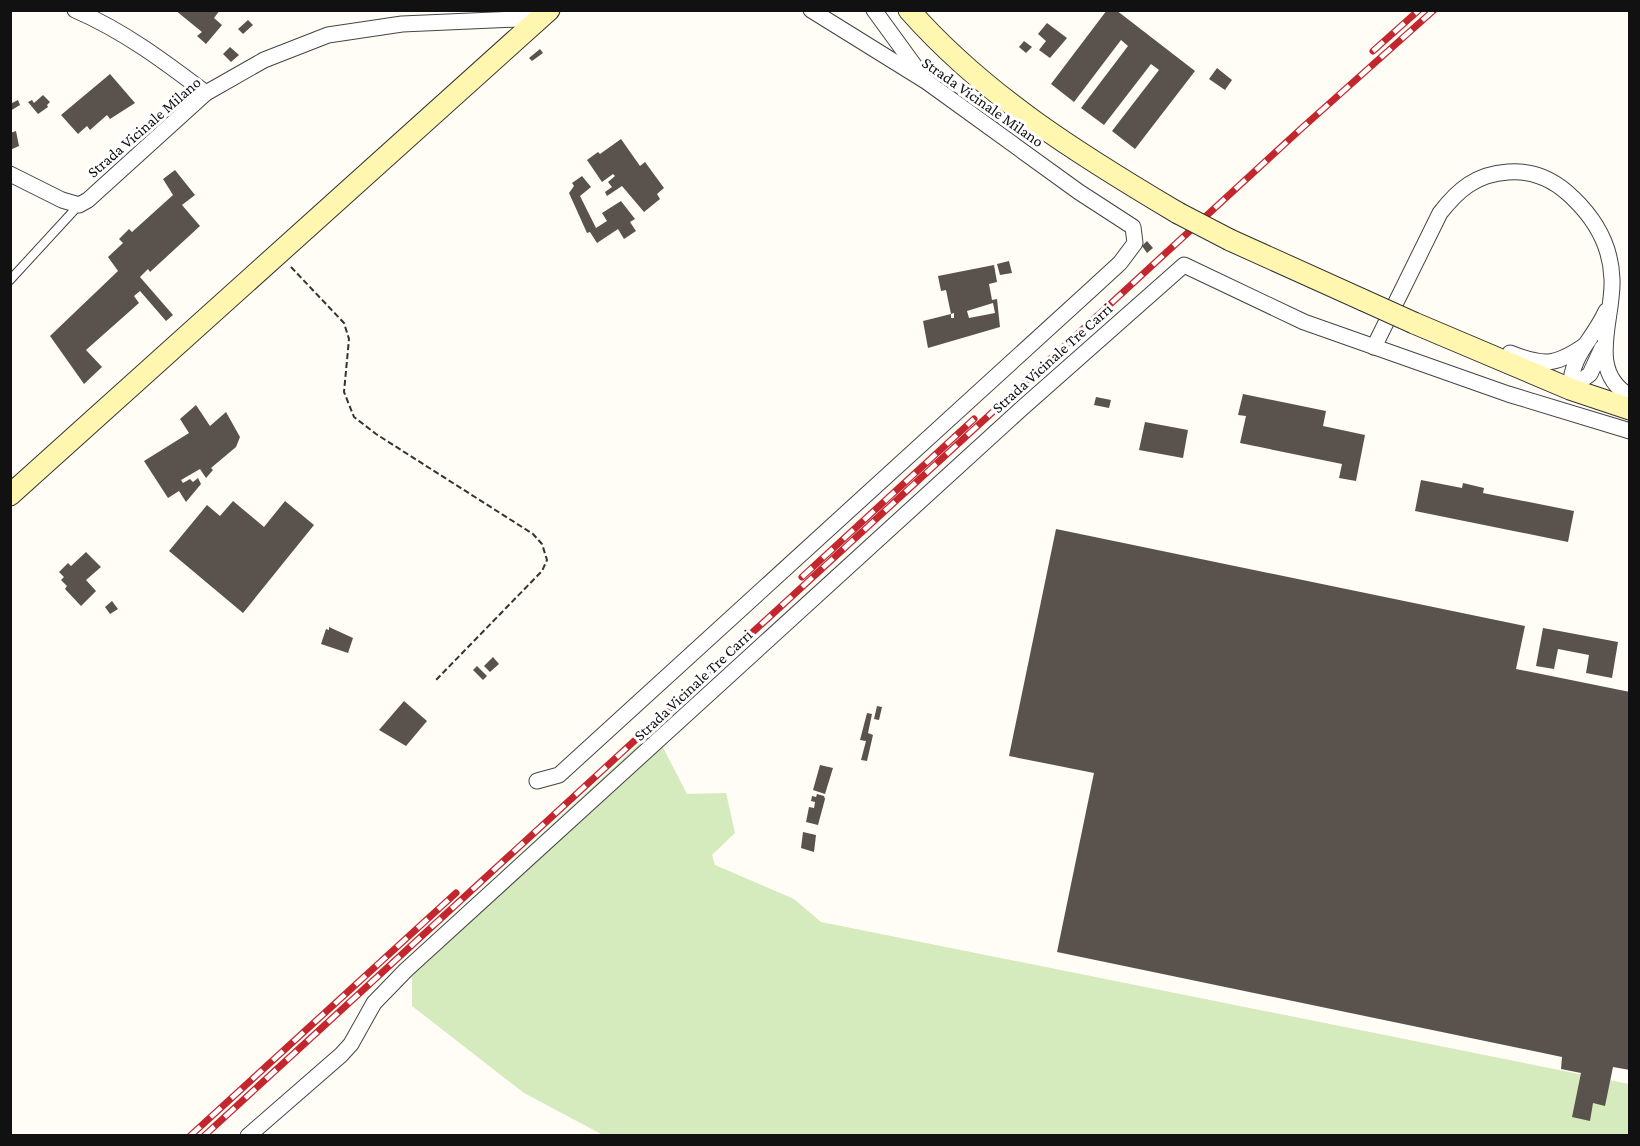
<svg xmlns="http://www.w3.org/2000/svg" width="1640" height="1146" viewBox="0 0 1640 1146" font-family="'Crimson Pro',serif">
<style>
.green{fill:#d5ebbd}
.building{fill:#5a524d;fill-rule:evenodd}
.lines{fill:none;stroke-linecap:round;stroke-linejoin:round}
.service-casing{stroke:#444;stroke-width:10}
.minor-casing{stroke:#444;stroke-width:17}
.secondary-casing{stroke:#333;stroke-width:23}
.path{stroke:#333;stroke-width:2;stroke-dasharray:6 3;stroke-linecap:butt}
.service{stroke:#fff;stroke-width:8}
.minor{stroke:#fff;stroke-width:15}
.secondary{stroke:#fff6b0;stroke-width:21}
.rail-casing{stroke:#c4262e;stroke-width:7}
.rail{stroke:#fff;stroke-width:4.5;stroke-dasharray:14;stroke-linecap:butt}
.secondary-bridge-casing{stroke:#333;stroke-width:23;stroke-linecap:butt}
.secondary-bridge{stroke:#fff6b0;stroke-width:21}
.labels{text-anchor:middle;dominant-baseline:central;stroke-width:6;stroke-linejoin:round;paint-order:stroke}
.street-label{font-size:16px;fill:#111;stroke:#fff}
</style>
<rect width="100%" height="100%" fill="#fffdf5"/>
<!-- green -->
<path class="green" d="M654,730l33,64 39,-1 9,40 -23,22 3,10 79,34 27,23 808,162v51h-1026l-79,-42 -112,-87v-28l-12,-13z"/>
<!-- building -->
<g class="building">
<path d="M175,10h45l-6,8 8,7 -16,19 -9,-8 5,-4z"/>
<path d="M1107,10h9l79,61 -60,78 -23,-18 47,-61 -8,-6 -47,61 -23,-17 47,-62 -7,-6 -47,62 -23,-18z"/>
<path d="M248,20l5,5 -10,9 -5,-5z"/>
<path d="M1047,23l20,15 -17,20 -11,-8 7,-9 -8,-7z"/>
<path d="M1024,41l8,6 -6,6 -7,-6z"/>
<path d="M230,47l9,8 -8,7 -8,-8z"/>
<path d="M540,49l3,4 -11,8 -3,-3z"/>
<path d="M1217,68l15,12 -7,10 -16,-11z"/>
<path d="M110,74l25,29 -25,16 -3,-4 -17,15 -3,-4 -9,8 -17,-19z"/>
<path d="M43,95l7,7 -3,3 1,2 -10,7 -10,-12 4,-2 2,3z"/>
<path d="M18,100l2,5 -10,6v-7z"/>
<path d="M16,131l3,15 -9,4v-17z"/>
<path d="M621,139l19,27 5,-4 19,26 -7,6 3,5 -16,13 -22,-26 -15,10 -2,-4 7,-5 -4,-5 7,-6 -2,-2 -11,8 -15,-22 11,-8 2,2z"/>
<path d="M175,170l20,25 -13,10 18,21 -50,46 -2,-3 -8,8 33,38 -7,6 -26,-30 -6,5 5,7 -53,47 16,17 -18,17 -34,-48 68,-65 -10,-14 15,-14 -4,-4 10,-10 3,3 41,-37 -10,-16z"/>
<path d="M582,176l9,11 -11,9 16,32 11,-7 -5,-8 19,-12 14,18 -5,3 6,9 -12,8 -6,-10 -21,14 -7,-11 -3,1 -18,-40 5,-7 -2,-3z"/>
<path d="M1147,241l6,7 -6,5 -5,-7z"/>
<path d="M1009,261l3,12 -12,2 -3,-11z"/>
<path d="M994,265l3,17 -8,2 3,16 5,-1 3,28 -72,21 -5,-27 28,-7v4h3v-5l-3,1 -5,-24 -5,1 -3,-15zM993,303l2,10 -26,5 -2,-7z"/>
<path d="M1243,394l83,17 -3,15 42,9 -9,46 -17,-3 3,-14 -102,-21 6,-27 -8,-1z"/>
<path d="M1096,397l15,3 -2,8 -15,-3z"/>
<path d="M196,405l14,21 16,-14 14,25 -4,10 -25,21 2,2 -7,8 -6,-9 -19,11 2,3 7,-4 3,3 5,-4 3,6 -15,18 -7,-11 -11,7 -24,-37 45,-28 -9,-14z"/>
<path d="M1145,422l43,8 -5,28 -44,-8z"/>
<path d="M1421,480l41,8 1,-5 21,5 -1,5 91,18 -6,31 -153,-31z"/>
<path d="M233,501l31,26 21,-26 29,24 -71,88 -74,-62 38,-46 13,11z"/>
<path d="M1056,529l469,97 -9,43 114,23v378l-17,-3 -8,39 -12,-3 -3,18 -18,-4 9,-44 -20,-4 1,-12 -505,-105 37,-179 -85,-17z"/>
<path d="M86,552l15,15 -15,13 10,11 -15,15 -16,-17 2,-3 -6,-6 3,-3 -5,-5 9,-9 3,3z"/>
<path d="M112,601l6,8 -8,5 -5,-7z"/>
<path d="M329,627l24,11 -5,15 -27,-9 5,-15 3,1z"/>
<path d="M1543,628l75,14 -6,36 -26,-5 3,-18 -31,-6 -4,20 -18,-3z"/>
<path d="M493,657l6,7 -9,8 -6,-6z"/>
<path d="M477,666l10,10 -4,4 -10,-10z"/>
<path d="M404,701l23,20 -21,25 -27,-16z"/>
<path d="M877,706l5,1 -3,13 -5,-1z"/>
<path d="M867,713l5,1 -4,19 5,2 -6,26 -6,-1 5,-19 -6,-1z"/>
<path d="M820,765l13,3 -8,26 -12,-4z"/>
<path d="M817,794l7,2 1,3 -7,26 -12,-3 3,-15 5,1 1,-6 -4,-1 1,-5 4,1z"/>
<path d="M803,832l13,3 -2,17 -13,-4z"/>
</g>
<g class="lines">
<defs>
<path id="service" d="M10,280l69,-75"/>
<g id="minor">
<path d="M75,10c49,21 90,52 131,83"/>
<path d="M874,10l48,66"/>
<path d="M10,174l52,26 17,5 9,-5 118,-107 58,-33 64,-25 74,-11 138,-6"/>
<path d="M1374,347l66,-134c18,-23 36,-39 68,-41 25,-2 47,8 65,26 23,22 38,49 39,81 2,40 -26,92 18,117"/>
<path d="M1510,353c33,13 45,13 74,-7"/>
<path d="M1570,389c2,-37 22,-47 36,-78"/>
<path d="M1570,389l20,-15 12,-26"/>
<path d="M537,781l22,-6 536,-489 25,-23 15,-20 -2,-16 -54,-35 -152,-110 -116,-72"/>
<path d="M248,1136l93,-81 10,-11 23,-41 32,-33 614,-560 164,-145 120,57 204,72 122,37"/>
</g>
<g id="secondary">
<path d="M909,10c76,86 171,145 269,203"/>
<path d="M1230,240l133,60"/>
<path d="M1414,323l156,66 60,20"/>
<path d="M10,495l539,-485"/>
</g>
</defs>
<!-- service casing -->
<use href="#service" class="service-casing"/>
<!-- minor casing -->
<use href="#minor" class="minor-casing"/>
<!-- secondary casing -->
<use href="#secondary" class="secondary-casing"/>
<!-- path -->
<path class="path" d="M291,267l53,56 5,16 -5,53 10,25 22,17 157,100 9,10 5,16 -5,11 -106,109"/>
<!-- service -->
<use href="#service" class="service"/>
<!-- minor -->
<use href="#minor" class="minor"/>
<!-- secondary -->
<use href="#secondary" class="secondary"/>
<defs>
<g id="rail">
<path d="M1373,51l46,-41"/>
<path d="M802,577l172,-158"/>
<path d="M190,1136l266,-243"/>
<path d="M204,1136l1099,-1009 131,-117"/>
</g>
</defs>
<!-- rail casing -->
<use href="#rail" class="rail-casing"/>
<!-- rail -->
<use href="#rail" class="rail"/>
<defs>
<g id="secondary-bridge">
<path d="M1178,213l52,27"/>
<path d="M1363,300l51,23"/>
</g>
</defs>
<!-- secondary-bridge casing -->
<use href="#secondary-bridge" class="secondary-bridge-casing"/>
<!-- secondary-bridge -->
<use href="#secondary-bridge" class="secondary-bridge"/>
</g>
<g class="labels">
<!-- street labels -->
<g class="street-label">
<text transform="translate(983 102) rotate(35)">Strada Vicinale Milano</text>
<text transform="translate(144 127) rotate(-41)">Strada Vicinale Milano</text>
<text transform="translate(1052 358) rotate(-42)">Strada Vicinale Tre Carri</text>
<text transform="translate(693 685) rotate(-43)">Strada Vicinale Tre Carri</text>
</g>
</g>
<!-- border -->
<rect width="1640" height="1146" fill="none" stroke="#111111" stroke-width="24"/>
</svg>
